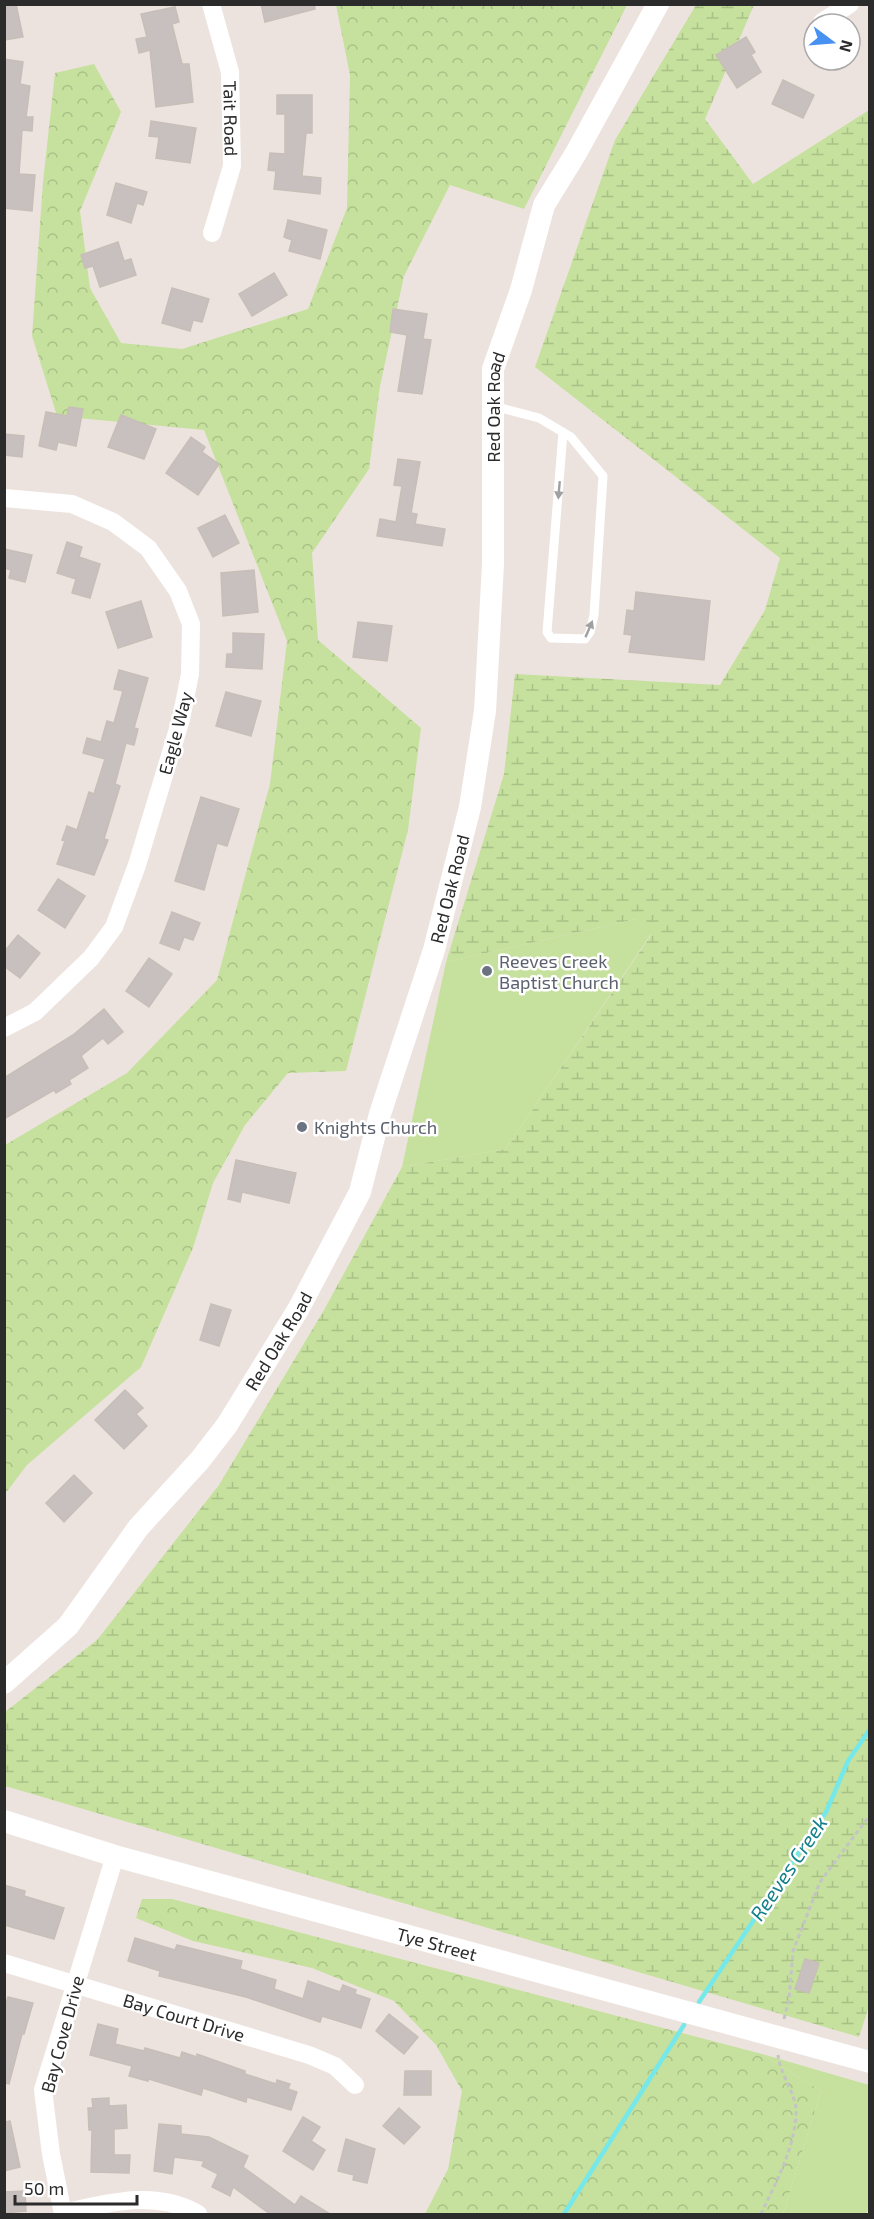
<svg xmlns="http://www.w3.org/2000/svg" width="874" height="2219" viewBox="0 0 874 2219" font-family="'Exo 2',sans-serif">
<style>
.grass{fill:#c5e19d}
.forest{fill:url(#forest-crowns)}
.wetland{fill:url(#wetland-marsh)}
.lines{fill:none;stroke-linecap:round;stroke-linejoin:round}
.stream{stroke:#76e8ea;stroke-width:4.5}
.building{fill:#c8c0be;stroke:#c8beb8;stroke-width:1.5}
.path{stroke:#c4c4c4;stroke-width:3;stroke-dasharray:4.5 3;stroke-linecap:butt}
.service{stroke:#fff;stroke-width:9}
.minor{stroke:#fff;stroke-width:18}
.tertiary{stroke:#fff;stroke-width:22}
.oneway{fill:#a0a0a0}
.worship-dot{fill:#6b7280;stroke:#fff;stroke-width:2}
.labels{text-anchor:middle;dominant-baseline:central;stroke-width:5;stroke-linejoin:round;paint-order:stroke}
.street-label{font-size:18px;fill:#2b2b2b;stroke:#fff}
.worship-label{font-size:18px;fill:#5b616d;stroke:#fff;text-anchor:start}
.water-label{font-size:20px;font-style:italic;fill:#137f8a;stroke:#fff}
</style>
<defs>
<pattern id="forest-crowns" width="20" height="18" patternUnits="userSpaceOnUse" patternTransform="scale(1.5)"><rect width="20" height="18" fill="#c5e19d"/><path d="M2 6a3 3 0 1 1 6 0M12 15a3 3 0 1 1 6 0" fill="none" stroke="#a9c187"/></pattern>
<pattern id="wetland-marsh" width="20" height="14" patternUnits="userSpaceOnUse" patternTransform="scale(1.5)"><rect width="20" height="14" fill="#c5e19d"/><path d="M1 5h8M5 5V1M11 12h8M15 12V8" fill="none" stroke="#a9c187"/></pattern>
</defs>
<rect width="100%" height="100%" fill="#ede3de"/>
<!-- grass -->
<g class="grass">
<path d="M636,919l15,15 -145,215 -104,18 44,-205z"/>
<path d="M762,2054l107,31 1,120 -4,9h-83l38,-123z"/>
</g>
<!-- forest -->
<g class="forest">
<path d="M336,5h291l-103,204 -74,-24 -46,91 -24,110 -11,83 -57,84 6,87 103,88 -13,102 -62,241 -58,2 -43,52 -32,58 -20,65 -52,119 -114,98 -22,29v-349l122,-72 90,-93 53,-196 17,-143 -83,-211 -147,-14 -25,-80 11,-154 12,-109 39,-9 27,48 -41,99 10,77 31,55 61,6 126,-40 39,-101 3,-133z"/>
<path d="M142,1899h30l590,155 59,37 -38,123h-358l23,-45 14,-78 -26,-46 -42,-44 -82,-33 -119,-27 -57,-23z"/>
</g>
<!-- wetland -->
<path class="wetland" d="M696,5h58l-49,114 48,65 116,-74 1,1893 -11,34 -854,-251v-74l92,-72 122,-155 105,-175 78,-143 104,-18 145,-214 -15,-16 -190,43 58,-188 11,-100 205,11 45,-75 15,-52 -245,-191 80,-227z"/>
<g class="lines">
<!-- stream -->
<g class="stream">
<path d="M699,2002l127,-190 22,-51 22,-32"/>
<path d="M564,2214l120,-189"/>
</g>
</g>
<!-- building -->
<g class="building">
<path d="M4,4h12l7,33 -19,3z"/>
<path d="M261,4h53l1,5 -50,13z"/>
<path d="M175,7l4,15 -7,2 10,40h7l4,38 -37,5 -6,-57 -11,3 -3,-14 11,-2 -6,-23z"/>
<path d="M746,37l9,15 -4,3 10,17 -24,16 -21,-33z"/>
<path d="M4,59l19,3 -3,22 10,2 -4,31h7l-1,14 -10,-1 -3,44 16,1 -3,36 -28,-3z"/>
<path d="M783,80l31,15 -11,23 -31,-14z"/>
<path d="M277,95h35v38h-6l-4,43 19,2 -1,16 -46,-5 2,-18 -8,-1 2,-17 15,1v-40h-8z"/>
<path d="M151,121l45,7 -6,35 -34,-5 3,-21 -10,-1z"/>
<path d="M116,183l31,9 -4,13 -6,-2 -6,20 -24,-8z"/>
<path d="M288,220l39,10 -7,29 -31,-8 3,-11 -8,-3z"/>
<path d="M118,242l6,19 7,-2 5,16 -36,12 -7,-21 -8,2 -4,-13z"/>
<path d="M274,273l13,22 -35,21 -13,-22z"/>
<path d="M172,288l37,11 -7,23 -9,-2 -3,11 -28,-8z"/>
<path d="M393,309l34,5 -4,25 8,1 -9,54 -24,-3 9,-56 -17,-3z"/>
<path d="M69,407l14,2 -7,37 -18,-4 -2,8 -17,-4 7,-34 21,4z"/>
<path d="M121,415l35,14 -12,30 -36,-12z"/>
<path d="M4,434l20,2 -2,21 -18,-2z"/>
<path d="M191,437l14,10 -3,5 17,12 -21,31 -32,-22z"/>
<path d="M398,459l22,3 -9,51 6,1 -2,10 30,5 -3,17 -65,-10 3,-17 16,3 6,-36 -8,-1z"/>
<path d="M225,515l14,28 -26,14 -15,-29z"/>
<path d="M67,542l15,5 -3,10 21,7 -10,34 -18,-5 4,-14 -19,-6z"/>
<path d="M4,549l28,6 -7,27 -16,-4 2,-8 -7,-2z"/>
<path d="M254,570l4,42 -35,4 -2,-43z"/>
<path d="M636,592l74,9 -6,59 -75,-8 3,-17 -8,-1 3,-24 7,1z"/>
<path d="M141,601l11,36 -34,11 -12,-36z"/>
<path d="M358,622l34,4 -5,35 -34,-4z"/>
<path d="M233,633l31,1 -2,35 -36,-2 1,-13h6z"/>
<path d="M119,670l29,8 -14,50 4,1 -4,16 -8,-2 -11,41 5,2 -16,53 4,1 -14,35 -37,-11 8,-23 -3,-1 5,-14 10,4 12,-38 5,2 11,-35 -22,-6 4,-15 14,4 6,-21 7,2 9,-32 -9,-2z"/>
<path d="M226,692l35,9 -10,35 -35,-10z"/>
<path d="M201,797l38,12 -12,37 -10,-3 -13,47 -29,-9z"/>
<path d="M58,879l27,17 -20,32 -27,-18z"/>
<path d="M172,912l28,11 -7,17 -9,-3 -5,13 -19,-7z"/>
<path d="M18,935l22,18 -20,25 -16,-12v-14z"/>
<path d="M149,958l23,16 -23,33 -23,-16z"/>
<path d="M104,1009l19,23 -15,12 -5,-6 -22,18 7,12 -19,12 2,4 -15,9 -2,-3 -50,29v-41l69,-43z"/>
<path d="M236,1160l60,13 -7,30 -47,-11 -2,10 -12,-3z"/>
<path d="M211,1304l20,6 -12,36 -19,-6z"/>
<path d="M125,1390l18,18 -7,6 11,12 -23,23 -29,-29z"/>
<path d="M74,1475l18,18 -28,29 -18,-19z"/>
<path d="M4,1885l21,6 -1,5 40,12 -10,31 -50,-14z"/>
<path d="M135,1938l40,12 2,-5 65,16 -2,8 36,11 -2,9 29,10 5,-18 32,11 3,-7 13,5 -1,4 15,5 -9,29 -39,-12 -2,6 -74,-25 -87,-21 1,-5 -32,-10z"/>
<path d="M805,1959l14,4 -10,30 -14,-4z"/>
<path d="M8,1997l25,6 -9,31h-2l-13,50 -5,-1v-73z"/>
<path d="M389,2014l29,23 -14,17 -28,-23z"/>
<path d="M98,2024l20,5 -3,15 29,7 1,-3 35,10 2,-6 15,5v-3l48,17v3l31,10 1,-4 13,4 -2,5 9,3 -6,18 -44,-13 -1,5 -43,-14 -2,7 -52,-16 -1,2 -19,-5 3,-10 -42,-11z"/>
<path d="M405,2071h26v24h-27z"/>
<path d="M109,2098v8l17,-1 1,23 -13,1v26h16l-1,18 -38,-1 1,-42h-3l-1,-22h5l-1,-9z"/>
<path d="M399,2108l21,19 -16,17 -21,-18z"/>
<path d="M303,2117l17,10 -9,14 14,9 -12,20 -30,-19z"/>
<path d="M10,2121l10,46 -16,4v-49z"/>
<path d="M159,2124l22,2v8l28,3 39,19 -5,11 52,38 6,-9 29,18h-60l-37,-27 -3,9 -18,-9 6,-13 -16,-8 2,-5 -30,-4 -2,17 -18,-3z"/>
<path d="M346,2139l29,10 -8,34 -14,-3 1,-5 -16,-4z"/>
<path d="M25,2191l1,20 -22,2v-21z"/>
</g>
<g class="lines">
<!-- path -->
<g class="path">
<path d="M784,2019l5,-20 4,-48 27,-69 50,-67"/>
<path d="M761,2214c15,-32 36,-70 35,-106 -1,-13 -16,-35 -18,-53"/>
</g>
<!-- service -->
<path class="service" d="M493,406l46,12 32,19 32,39 -9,139 -4,17 -5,7 -34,-1 -4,-6 16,-200"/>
<!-- minor -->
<g class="minor">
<path id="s1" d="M211,4l19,68 2,94 -20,67"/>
<path d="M822,22l28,-18"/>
<path d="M4,498l68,6 41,18 35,26 30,43 13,33 -1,50 -9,45 -44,146 -23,62 -23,31 -56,54 -31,16"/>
<path id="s2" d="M4,1963l305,92 26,11 20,19"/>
<path d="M63,2213c45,-10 93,-24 135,1"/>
<path d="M63,2214l-12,-60 -8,-64 72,-234"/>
</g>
<!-- tertiary -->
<g class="tertiary">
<path id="s3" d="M4,1683l64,-57 70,-98 62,-68 27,-35 72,-117 61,-116 20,-78 54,-164 36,-143 15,-96 8,-147v-195l28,-79 23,-85 32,-52 82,-149"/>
<path id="s4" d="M4,1821l111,35 755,206"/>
</g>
</g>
<!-- one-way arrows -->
<defs><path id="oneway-solid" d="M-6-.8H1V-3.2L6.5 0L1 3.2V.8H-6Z" transform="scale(1.5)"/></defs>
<g class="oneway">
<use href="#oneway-solid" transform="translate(559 490) rotate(95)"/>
<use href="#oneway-solid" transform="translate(589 629) rotate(-67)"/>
</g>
<!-- markers -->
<g class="worship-dot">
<circle cx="487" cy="971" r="6"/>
<circle cx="302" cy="1127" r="6"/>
</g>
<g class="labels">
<!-- street labels -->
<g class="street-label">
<text stroke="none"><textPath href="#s1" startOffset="117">Tait Road</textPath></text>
<text stroke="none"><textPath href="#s3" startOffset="1413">Red Oak Road</textPath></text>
<text transform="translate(175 733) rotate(-75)">Eagle Way</text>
<text stroke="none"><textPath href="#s3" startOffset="927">Red Oak Road</textPath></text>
<text stroke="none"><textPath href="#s3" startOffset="441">Red Oak Road</textPath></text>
<text stroke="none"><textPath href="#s4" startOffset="450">Tye Street</textPath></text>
<text stroke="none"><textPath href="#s2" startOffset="188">Bay Court Drive</textPath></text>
<text transform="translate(62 2034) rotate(-75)">Bay Cove Drive</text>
</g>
<!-- worship labels -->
<g class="worship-label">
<text x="499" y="961">Reeves Creek<tspan x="499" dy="21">Baptist Church</tspan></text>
<text x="314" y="1127">Knights Church</text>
</g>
<!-- water labels -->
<g class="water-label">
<text transform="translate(788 1868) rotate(-56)">Reeves Creek</text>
</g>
</g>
<!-- border -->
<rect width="874" height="2219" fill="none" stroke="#2b2b2b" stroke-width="12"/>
<!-- north arrow -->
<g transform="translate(832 42) rotate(106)"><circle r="28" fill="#ffffff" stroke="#aaaaaa" stroke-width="1.5"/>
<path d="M0-4.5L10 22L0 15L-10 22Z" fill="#4691f2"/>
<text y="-9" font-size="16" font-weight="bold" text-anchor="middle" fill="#2b2b2b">N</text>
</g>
<!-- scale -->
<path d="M15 2195v9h122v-9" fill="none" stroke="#2b2b2b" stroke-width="3"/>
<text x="24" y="2195" font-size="18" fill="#2b2b2b" stroke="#ffffff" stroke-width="4.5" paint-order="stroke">50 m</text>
</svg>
